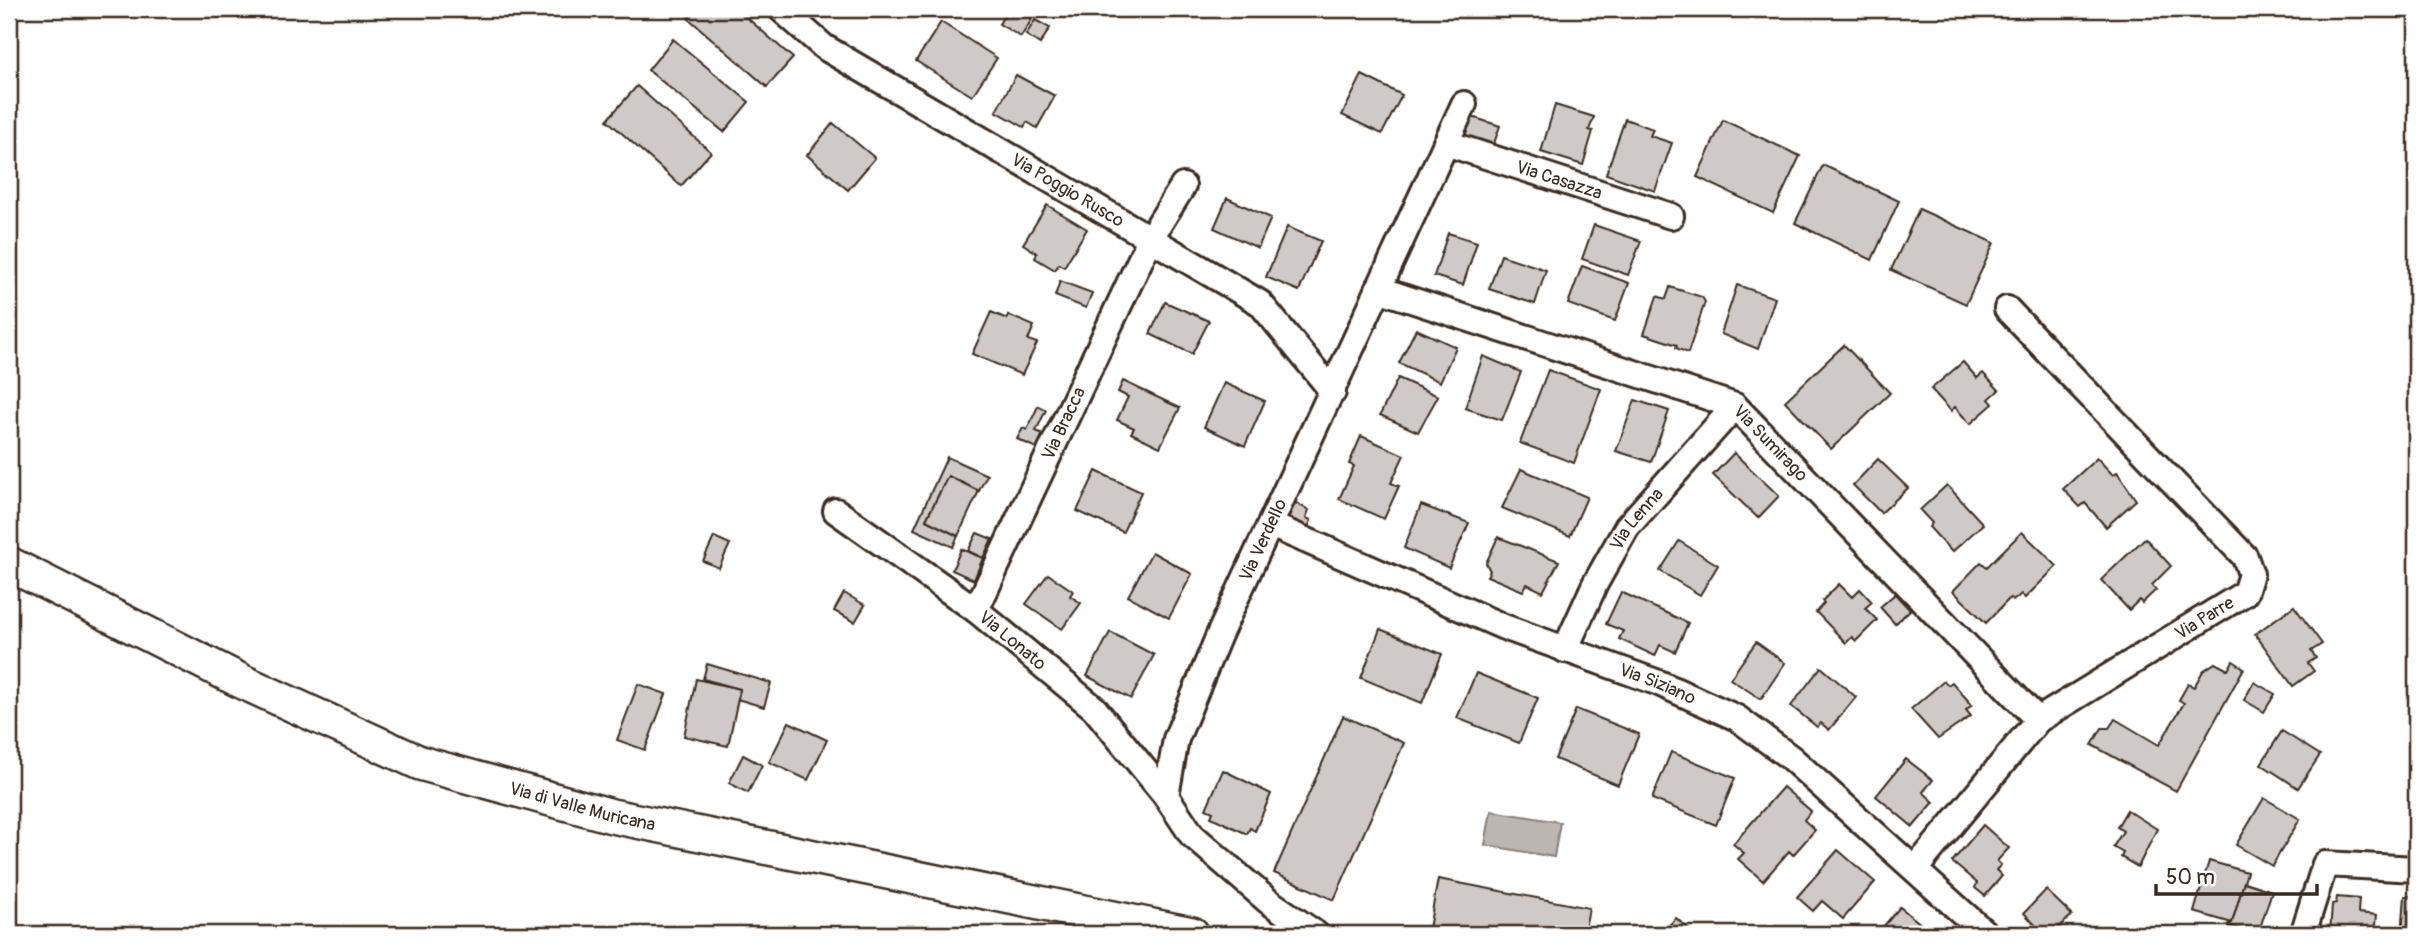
<svg xmlns="http://www.w3.org/2000/svg" width="2425" height="943" viewBox="0 0 2425 943" font-family="Pangolin,sans-serif">
<style>
.water{fill:#bcb6b3;stroke:#887e77;stroke-width:2}
.building{fill:#cfcac7;stroke:#3b2a1e;stroke-width:2}
.lines{fill:none;stroke-linecap:round;stroke-linejoin:round}
.street-casing{stroke:#3b2a1e;stroke-width:30}
.secondary-casing{stroke:#3b2a1e;stroke-width:38}
.street{stroke:#fff;stroke-width:24}
.secondary{stroke:#fff;stroke-width:33}
.labels{text-anchor:middle;dominant-baseline:central;stroke-width:6;stroke-linejoin:round;paint-order:stroke}
.street-label{font-size:18px;fill:#3b2a1e;stroke:#fff}
</style>
<rect width="100%" height="100%" fill="#fff"/>
<filter id="ink" filterUnits="userSpaceOnUse"><feTurbulence type="fractalNoise" baseFrequency=".0143" numOctaves="2"/><feDisplacementMap in="SourceGraphic" scale="14" xChannelSelector="R" yChannelSelector="G"/><feConvolveMatrix kernelMatrix="1 2 1 2 8 2 1 2 1" color-interpolation-filters="sRGB"/></filter>
<g filter="url(#ink)">
<!-- water -->
<path class="water" d="M1491,811l69,11 -6,35 -69,-12z"/>
<!-- building -->
<g class="building">
<path d="M696,9h41l56,49 -26,29 -79,-69z"/>
<path d="M871,9h14l-6,7z"/>
<path d="M1008,9h8l16,10 -11,18 -22,-13z"/>
<path d="M1035,20l15,8 -10,16 -14,-9z"/>
<path d="M941,22l56,36 -25,38 -56,-35z"/>
<path d="M673,39l76,63 -25,30 -76,-62z"/>
<path d="M1016,75l39,21 -18,32 -10,-6 -3,5 -28,-16z"/>
<path d="M1362,75l40,20 -20,39 -40,-19z"/>
<path d="M637,86l74,66 -30,34 -74,-66z"/>
<path d="M1555,105l39,12 -5,13 4,1 -10,34 -42,-13z"/>
<path d="M1469,116l31,10 -8,23 -30,-9z"/>
<path d="M1625,119l28,10 -3,7 22,7 -17,48 -49,-17z"/>
<path d="M1723,120l77,36 -27,57 -76,-36z"/>
<path d="M833,123l42,35 -27,32 -41,-35z"/>
<path d="M1823,165l76,36 -27,59 -77,-37z"/>
<path d="M1227,198l44,20 -13,30 -44,-20z"/>
<path d="M1047,205l40,24 -23,38 -5,-3 -4,6 -20,-12 2,-5 -14,-9z"/>
<path d="M1919,209l75,34 -28,61 -75,-34z"/>
<path d="M1594,225l47,16 -13,34 -46,-16z"/>
<path d="M1287,227l34,14 -22,50 -33,-14z"/>
<path d="M1448,233l29,9 -14,43 -29,-9z"/>
<path d="M1501,255l45,15 -11,34 -46,-15z"/>
<path d="M1582,266l47,17 -14,38 -47,-17z"/>
<path d="M1060,281l32,12 -6,15 -31,-12z"/>
<path d="M1737,285l38,13 -17,51 -37,-15z"/>
<path d="M1670,287l32,10 3,5 -17,51 -12,-5 1,-3 -33,-11 13,-38 9,3z"/>
<path d="M1165,302l44,19 -17,33 -42,-20z"/>
<path d="M991,312l16,7 1,-4 26,11 -6,14 9,3 -15,32 -50,-21z"/>
<path d="M1416,329l40,18 -16,35 -41,-19z"/>
<path d="M1844,345l46,48 -59,56 -46,-48z"/>
<path d="M1483,356l38,16 -19,48 -37,-12z"/>
<path d="M1963,362l14,16 6,-5 16,17 -10,9 4,5 -23,20 -15,-17 -4,4 -20,-22z"/>
<path d="M1548,370l53,19 -27,74 -54,-20z"/>
<path d="M1398,378l40,18 -20,36 -38,-17z"/>
<path d="M1123,381l57,27 -20,39 -29,-14 3,-5 -17,-8 11,-23 -10,-5z"/>
<path d="M1224,383l41,18 -20,45 -41,-19z"/>
<path d="M1635,400l34,11 -18,51 -35,-11z"/>
<path d="M1038,406l8,4 -10,21 7,3 -7,14 -19,-9 6,-11 4,2z"/>
<path d="M1361,436l43,19 -13,28 8,3 -15,33 -45,-20 15,-33 -5,-2z"/>
<path d="M1734,453l45,43 -21,22 -45,-43z"/>
<path d="M947,457l40,18 -8,16 -31,-15 -22,44 32,16 -5,11 -39,-18z"/>
<path d="M2097,458l16,17 4,-3 19,28 -30,27 -21,-24 -5,4 -17,-18z"/>
<path d="M1878,459l30,29 -27,25 -28,-28z"/>
<path d="M1521,469l66,28 -17,39 -68,-28z"/>
<path d="M1096,471l45,21 -18,40 -46,-21z"/>
<path d="M948,476l31,15 -21,45 -32,-16z"/>
<path d="M1947,485l36,39 -31,28 -23,-25 3,-4 -12,-13z"/>
<path d="M1294,502l15,8 -3,8 5,2 -3,8 -21,-9z"/>
<path d="M1421,505l48,18 -20,45 -45,-20z"/>
<path d="M2022,532l35,34 -32,32 -4,-4 -8,7 -3,-3 -24,25 -33,-32 28,-29 6,5z"/>
<path d="M977,533l15,6 -9,19 -15,-7z"/>
<path d="M714,537l16,7 -11,24 -16,-7z"/>
<path d="M1498,537l61,24 -16,31 -16,-8 -4,7 -36,-15 3,-5 -4,-8z"/>
<path d="M2145,538l26,28 -19,19 4,5 -14,13 -3,-3 -10,10 -28,-30z"/>
<path d="M1679,541l39,24 -18,30 -40,-24z"/>
<path d="M961,549l22,9 -9,22 -22,-10z"/>
<path d="M1152,552l40,22 -23,44 -41,-22z"/>
<path d="M1048,574l25,17 -3,5 11,7 -19,26 -36,-25z"/>
<path d="M1839,584l13,13 8,-8 12,13 -7,6 12,12 -21,21 -4,-4 -6,6 -30,-31 8,-9 -2,-2z"/>
<path d="M1621,592l67,31 -13,29 -15,-7 -5,11 -36,-17 4,-8 -17,-7z"/>
<path d="M844,593l21,12 -10,17 -21,-11z"/>
<path d="M1895,594l15,16 -15,14 -15,-17z"/>
<path d="M2294,606l28,38 -11,7 5,7 -8,5 6,8 -21,15 -38,-52z"/>
<path d="M1380,629l62,25 -20,49 -61,-25z"/>
<path d="M1110,632l44,23 -23,44 -44,-23z"/>
<path d="M1756,642l29,21 -24,36 -31,-20z"/>
<path d="M2233,661l11,7 -68,123 -84,-46 10,-17h7l6,-9 44,26 25,-42 -5,-3 9,-16 6,3 9,-16 12,-8 13,7z"/>
<path d="M707,664l64,19 -7,24 -27,-8 3,-10 -37,-10z"/>
<path d="M1821,667l35,30 -27,33 -8,-7 -4,4 -26,-21z"/>
<path d="M1476,673l62,25 -19,45 -62,-25z"/>
<path d="M696,679l44,10 -12,57 -44,-10z"/>
<path d="M1944,681l4,4 4,-3 20,23 -6,5 5,6 -33,23 -27,-30z"/>
<path d="M2254,682l21,12 -11,18 -20,-12z"/>
<path d="M638,684l28,10 -21,56 -28,-10z"/>
<path d="M1576,709l63,25 -21,51 -63,-26z"/>
<path d="M1343,716l61,27 -70,157 -60,-27z"/>
<path d="M789,722l38,18 -19,40 -39,-18z"/>
<path d="M2282,731l38,24 -22,33 -37,-24z"/>
<path d="M1671,752l64,26 -19,47 -64,-26z"/>
<path d="M743,755l19,10 -14,28 -19,-10z"/>
<path d="M1906,759l27,21 -10,12 11,10 -21,25 -37,-31z"/>
<path d="M1223,770l48,24 -16,37 -5,-3 -3,6 -36,-17 2,-5 -7,-3z"/>
<path d="M1783,787l28,24 -7,9 11,10 -22,25 -4,-4 -26,30 -25,-22 6,-6 -11,-9z"/>
<path d="M2264,798l36,21 -28,47 -36,-21z"/>
<path d="M2127,810l30,19 -19,38 -17,-10 2,-4 -10,-6 10,-16 -6,-4z"/>
<path d="M1983,825l26,23 -12,13 4,4 -5,5 6,6 -17,20 -10,-8 2,-5 -25,-21z"/>
<path d="M1838,850l37,32 -32,37 -21,-18 -9,10 -16,-14z"/>
<path d="M2209,861l38,11 -15,51 -38,-11z"/>
<path d="M1438,879l151,29 -5,26h-156z"/>
<path d="M2244,882l28,9 -14,43 -31,-9 5,-2z"/>
<path d="M2046,890l26,25 -20,19h-21l7,-6 -14,-15z"/>
<path d="M2405,896h11v38h-14z"/>
<path d="M2337,897l22,2 -1,14 19,2 -2,19h-45l2,-30 4,-1z"/>
<path d="M1900,907l28,23 -3,4h-48z"/>
<path d="M1676,918l18,16h-33z"/>
</g>
<g class="lines">
<defs>
<g id="street">
<path id="s1" d="M781,9l43,38 436,256 73,89"/>
<path id="s2" d="M1446,143l225,73"/>
<path id="s3" d="M1378,289l357,117 303,314"/>
<path id="s4" d="M836,511l140,99 118,98 72,88"/>
<path id="s5" d="M1271,525l233,102 155,56 78,35 54,40 195,176"/>
<path id="s6" d="M976,610l175,-373 32,-51"/>
<path id="s7" d="M1565,650l30,-66 32,-57 108,-121"/>
<path id="s8" d="M1916,868l122,-148 207,-127 6,-19 -6,-17 -238,-248"/>
<path id="s9" d="M1316,934l-48,-33 -76,-66 -26,-39 10,-57 43,-104 245,-531"/>
<path d="M2303,934l22,-70 91,5"/>
</g>
<g id="secondary">
<path id="s10" d="M9,564l232,117 179,82 192,53 580,118"/>
</g>
</defs>
<!-- street casing -->
<use href="#street" class="street-casing"/>
<!-- secondary casing -->
<use href="#secondary" class="secondary-casing"/>
<!-- street -->
<use href="#street" class="street"/>
<!-- secondary -->
<use href="#secondary" class="secondary"/>
</g>
</g>
<g class="labels">
<!-- street labels -->
<g class="street-label">
<text stroke="none"><textPath href="#s2" startOffset="119">Via Casazza</textPath></text>
<text stroke="none"><textPath href="#s1" startOffset="340">Via Poggio Rusco</textPath></text>
<text stroke="none"><textPath href="#s6" startOffset="206">Via Bracca</textPath></text>
<text stroke="none"><textPath href="#s3" startOffset="427">Via Sumirago</textPath></text>
<text stroke="none"><textPath href="#s7" startOffset="150">Via Lenna</textPath></text>
<text stroke="none"><textPath href="#s9" startOffset="481">Via Verdello</textPath></text>
<text stroke="none"><textPath href="#s8" startOffset="387">Via Parre</textPath></text>
<text stroke="none"><textPath href="#s4" startOffset="219">Via Lonato</textPath></text>
<text stroke="none"><textPath href="#s5" startOffset="418">Via Siziano</textPath></text>
<text stroke="none"><textPath href="#s10" startOffset="625">Via di Valle Muricana</textPath></text>
</g>
</g>
<!-- margin -->
<rect width="2425" height="943" fill="none" stroke="#fff" stroke-width="35"/>
<rect x="18" y="18" width="2390" height="908" fill="none" stroke="#3b2a1e" stroke-width="2.5" filter="url(#ink)"/>
<!-- scale -->
<path d="M2156 884v10h161v-10" fill="none" stroke="#3b2a1e" stroke-width="3.5"/>
<text x="2166" y="884" font-size="21" fill="#3b2a1e" stroke="#ffffff" stroke-width="5" paint-order="stroke">50 m</text>
</svg>
